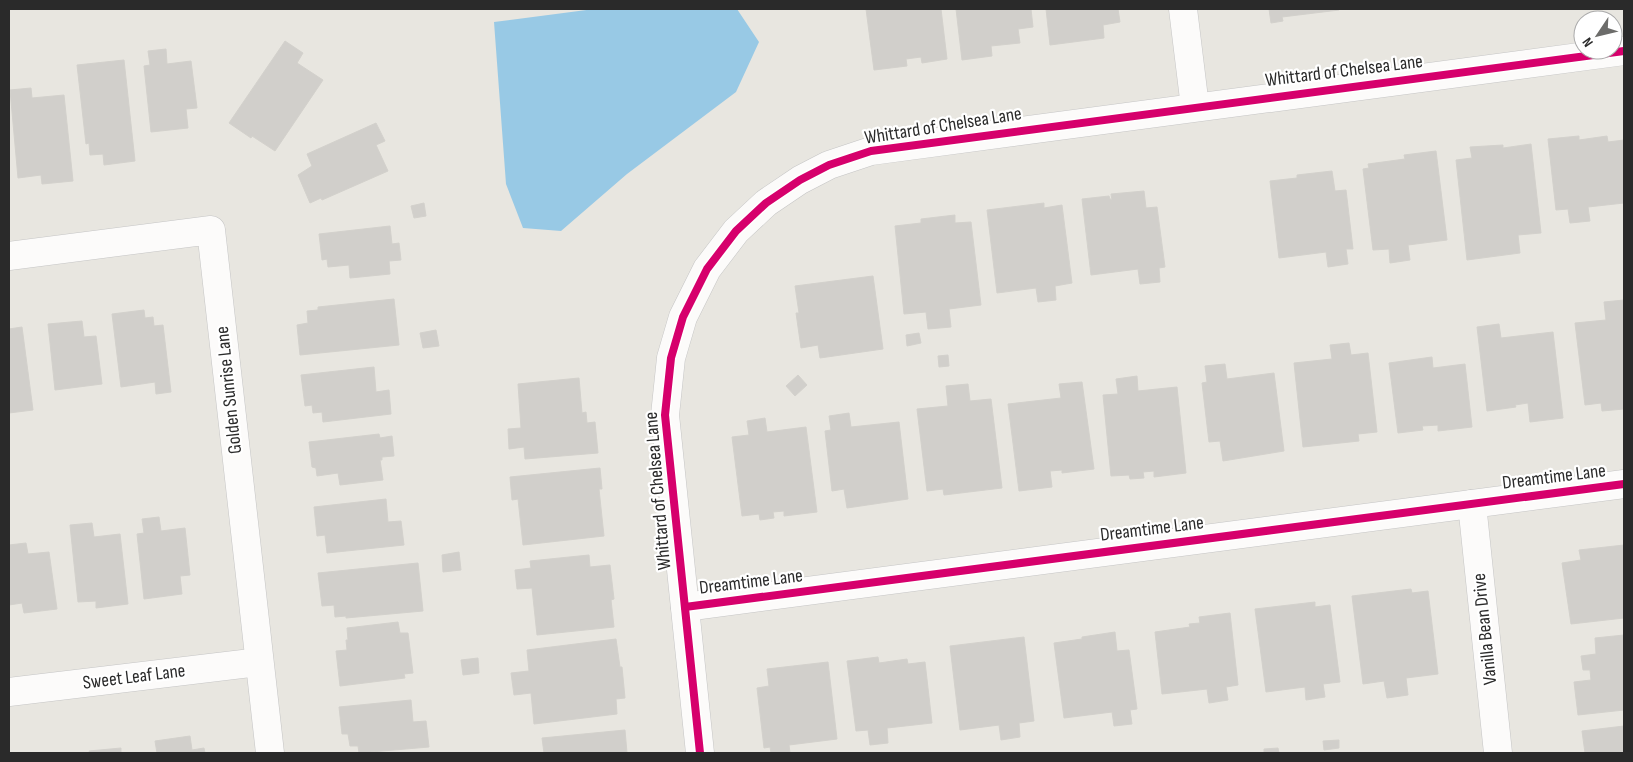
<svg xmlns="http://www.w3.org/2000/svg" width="1633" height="762" viewBox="0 0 1633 762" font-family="'Sofia Sans Condensed',sans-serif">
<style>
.water{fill:#98c9e5}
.building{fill:#d1cfcb;stroke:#d3d1cc}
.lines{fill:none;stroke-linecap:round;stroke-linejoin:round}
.street-casing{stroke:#c5c5c5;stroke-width:29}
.street{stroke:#fcfbfa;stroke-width:28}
.cycleway-casing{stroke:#fff;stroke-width:11}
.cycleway{stroke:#d6006c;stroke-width:8}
.labels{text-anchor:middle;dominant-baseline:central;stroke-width:4.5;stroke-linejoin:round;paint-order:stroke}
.street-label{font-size:19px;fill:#2a2a2a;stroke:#fff}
</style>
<rect width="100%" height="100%" fill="#e8e6e0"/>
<!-- water -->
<path class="water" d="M594,9h143l22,33 -23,50 -109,82 -66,57 -38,-3 -17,-44 -12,-162z"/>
<!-- building -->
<g class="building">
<path d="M866,9h75l6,50 -25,4 -1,-6 -15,2 1,7 -33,4z"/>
<path d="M956,9h75l2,18 -15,2 2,14 -29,3 1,10 -30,4z"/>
<path d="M1046,9h72l2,13 -17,3 1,13 -54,7z"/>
<path d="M1269,9h69l1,1 -57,7 1,4 -12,2z"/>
<path d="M285,41l18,12 -6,10 26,17 -48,71 -23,-15 -1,2 -22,-15z"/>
<path d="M166,49l1,15 24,-3 6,47 -11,1 2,19 -37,4 -7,-66 6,-1 -2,-14z"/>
<path d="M124,60l11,101 -31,4 -1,-11 -13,1 -1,-12 -3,1 -9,-79z"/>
<path d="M31,88l1,10 32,-3 9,86 -31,3 -1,-9 -23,3 -8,-88z"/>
<path d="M376,123l9,18 -9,4 12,26 -66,29 -1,-2 -11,5 -12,-28 14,-9 -5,-12z"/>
<path d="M1579,136v4l28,-4 1,6 16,-2v63l-36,4 2,14 -20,2 -2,-14 -12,1 -8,-71z"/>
<path d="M1531,144l10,89 -23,2 2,18 -53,7 -11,-100 16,-2 -2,-11 33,-2v3z"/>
<path d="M1436,151l11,89 -39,5 2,15 -20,3 -1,-14 -16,1 -10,-81 6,-1 -1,-4 37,-5 -1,-4z"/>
<path d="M1332,171l3,20 11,-1 7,59h-7l2,15 -20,3 -2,-15 -47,6 -9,-77 27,-3v-3z"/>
<path d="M1144,191l2,17 11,-1 8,60 -6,1 1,14 -20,2 -2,-15 -47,6 -9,-76 27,-3 1,3 2,1 -1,-6z"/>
<path d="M424,203l2,13 -12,2 -3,-12z"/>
<path d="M1044,203v5l18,-3 10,78 -17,3 1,14 -18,2 -2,-14 -39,5 -10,-83z"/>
<path d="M955,215v8l16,-1 10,83 -32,4 2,18 -23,2 -2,-17 -22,2 -9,-88 26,-3v-4z"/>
<path d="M390,226l2,18 7,-1 2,17 -12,1 1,13 -40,4 -1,-13 -21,2 -1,-8 -5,1 -3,-26z"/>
<path d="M873,276l10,73 -63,9 -2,-13 -17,3 -5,-35h3l-4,-27z"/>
<path d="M394,299l5,46 -99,10 -3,-30 11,-2 -1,-12 11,-1v-3z"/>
<path d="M1624,300v109l-22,2 -1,-8 -16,2 -10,-82 31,-3 -2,-18z"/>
<path d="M144,310l1,8 8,-1 1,9 9,-1 8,67 -15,2 -1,-12 -34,5 -9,-73z"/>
<path d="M82,321l2,16 12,-1 6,48 -47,6 -7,-66z"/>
<path d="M1499,324l2,14 52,-6 10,86 -33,4 -2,-19 -13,2 1,2 -29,4 -10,-84z"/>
<path d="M22,327l11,83 -24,3v-84z"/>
<path d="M436,330l3,16 -16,2 -3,-15z"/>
<path d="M919,333l2,10 -14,3 -1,-11z"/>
<path d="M1349,343l2,12 17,-2 9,79 -19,2 1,7 -56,6 -9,-84 38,-4 -2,-14z"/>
<path d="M948,355l1,11 -10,1 -1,-11z"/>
<path d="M1432,357l1,11 32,-4 7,63 -34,4v-6l-16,1 1,4 -25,3 -9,-70z"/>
<path d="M1225,364l2,15 47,-6 10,78 -61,10 -3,-20 -11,1 -7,-59 5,-1 -2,-16z"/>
<path d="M374,367l2,25 13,-2 2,24 -68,8 -1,-10 -9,1 -1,-8 -7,1 -4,-31z"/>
<path d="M798,375l9,10 -12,11 -9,-10z"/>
<path d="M1137,376l1,15 39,-4 9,86 -32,4v-6l-11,1 1,6 -14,1 -1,-4 -18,1 -8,-81 15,-1 -2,-15z"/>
<path d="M579,378l3,35 4,-1 1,11 8,-1 3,31 -73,6 -1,-12 -15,2 -1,-20 13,-1 -3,-44z"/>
<path d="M1082,382l12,87 -32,4v-3l-12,1 2,16 -33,4 -11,-87 53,-6 -2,-14z"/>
<path d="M968,384l2,17 21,-2 11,89 -58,7 -1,-6 -16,2 -10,-82 31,-3 -2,-20z"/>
<path d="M849,413l2,14 48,-5 9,77 -61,9 -3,-19 -12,2 -7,-60 6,-1 -2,-14z"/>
<path d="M765,418l2,14 39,-5 11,85 -33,4v-5l-11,1 1,6 -14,2 -1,-6 -17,2 -10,-79 17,-2 -2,-14z"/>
<path d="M379,434l1,4 12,-2 2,20 -12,1v3h-2l3,20 -43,5 -2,-12 -21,3 -1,-8 -4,-1 -3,-25z"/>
<path d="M600,468l2,21h-3l5,47 -81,9 -5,-46 -6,1 -2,-23z"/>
<path d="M386,499l2,23 13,-1 3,24 -77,8 -2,-18 -8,1 -3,-29z"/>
<path d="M159,517l2,14 24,-3 5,47 -10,1 2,18 -38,5 -7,-65 7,-1 -2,-14z"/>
<path d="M92,523l2,14 26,-3 8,70 -32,4v-7l-18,1 -8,-77z"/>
<path d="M26,543l2,11 21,-2 8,57 -33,4 -2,-10 -13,2v-60z"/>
<path d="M1624,545v73l-53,6 -9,-61 19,-3 -2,-10z"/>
<path d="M459,552l2,18 -18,2 -1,-17z"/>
<path d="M589,555l1,12 20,-2 4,34 -3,1 3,27 -77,8 -5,-47 -15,1 -2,-19 16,-2 -1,-7z"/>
<path d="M418,563l5,48 -77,7v-2l-11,1 -1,-12 -12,1 -4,-33z"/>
<path d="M1411,589l1,4 16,-2 10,83 -32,4 2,17 -21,3 -3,-17 -21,3 -11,-88z"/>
<path d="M1315,602v5l15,-2 10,77 -17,2 2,13 -19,3 -1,-13 -39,5 -11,-83z"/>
<path d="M1230,613l8,72 -12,2 2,13 -19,3 -2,-14 -45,5 -7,-62 35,-5 -1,-3 11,-1 -1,-6z"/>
<path d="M398,622l2,11h8l5,40 -9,1 1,4 -65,8 -4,-35 11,-1 -1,-10h2l-1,-12z"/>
<path d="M1115,632l2,19 12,-1 8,59 -7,1 2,14 -18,2 -2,-14 -48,6 -10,-75 28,-4v-2z"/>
<path d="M1624,635v75l-46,5 -4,-33 17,-2 -1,-10h-7l-2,-14 15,-2 -1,-16z"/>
<path d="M1024,637l10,84 -15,2 1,14 -19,3 -2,-15 -39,5 -10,-84z"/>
<path d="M616,639l4,28h2l3,31 -9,1 1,15 -83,10 -3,-31 -17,2 -3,-22 18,-2 -2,-21z"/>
<path d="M878,657l1,6 28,-4 1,5 17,-2 7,61 -45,5 1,15 -18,2 -2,-15 -12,1 -9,-70z"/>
<path d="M478,658l1,15 -16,2 -2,-15z"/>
<path d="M828,662l9,77 -48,6 1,8h-19l-1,-6 -6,1 -7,-60 12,-2 -2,-17z"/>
<path d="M411,700l2,22 13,-1 3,26 -70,6 -1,-7h-8l-2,-12h-6l-3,-27z"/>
<path d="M1624,726v27h-39l-3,-22z"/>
<path d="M625,730l2,23h-83l-2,-15z"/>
<path d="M190,736l2,14 12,-2 1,5h-48l-2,-12z"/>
<path d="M1339,740v8l-15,2 -1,-9z"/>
<path d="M121,748v5h-31l-1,-2z"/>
<path d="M1278,748l1,5h-15v-4z"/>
</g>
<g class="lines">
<defs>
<g id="street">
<path d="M1183,9l12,98"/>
<path d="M9,256l202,-26 59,523"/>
<path d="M1472,504l26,249"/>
<path d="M685,607l939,-123"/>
<path d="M9,692l250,-30"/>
<path d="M700,753l-35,-338 6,-57 12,-41 24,-48 29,-38 30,-28 34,-23 29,-15 42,-14 753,-100"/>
</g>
</defs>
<!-- street casing -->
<use href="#street" class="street-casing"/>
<!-- street -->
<use href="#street" class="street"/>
<defs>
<g id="cycleway">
<path d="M685,607l939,-123"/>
<path d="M700,753l-35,-338 6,-57 12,-41 24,-48 29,-38 30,-28 34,-23 29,-15 42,-14 753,-100"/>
</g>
</defs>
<!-- cycleway casing -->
<use href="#cycleway" class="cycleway-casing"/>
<!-- cycleway -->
<use href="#cycleway" class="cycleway"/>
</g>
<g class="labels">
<!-- street labels -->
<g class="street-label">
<text transform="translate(1344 71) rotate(-7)">Whittard of Chelsea Lane</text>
<text transform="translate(943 126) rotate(-9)">Whittard of Chelsea Lane</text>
<text transform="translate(229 390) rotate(-96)">Golden Sunrise Lane</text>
<text transform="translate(1554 477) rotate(-7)">Dreamtime Lane</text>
<text transform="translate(658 491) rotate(-95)">Whittard of Chelsea Lane</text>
<text transform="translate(1152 529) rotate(-7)">Dreamtime Lane</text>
<text transform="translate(751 582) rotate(-7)">Dreamtime Lane</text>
<text transform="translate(1485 629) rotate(-96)">Vanilla Bean Drive</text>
<text transform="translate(134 677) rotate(-7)">Sweet Leaf Lane</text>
</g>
</g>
<!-- border -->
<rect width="1633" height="762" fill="none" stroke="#2a2a2a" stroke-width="20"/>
<!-- north arrow -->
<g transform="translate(1598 35) rotate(235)"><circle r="24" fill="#ffffff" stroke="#aaaaaa"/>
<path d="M0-4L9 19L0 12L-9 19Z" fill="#6c6c6a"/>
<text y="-8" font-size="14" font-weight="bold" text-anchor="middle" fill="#2a2a2a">N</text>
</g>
</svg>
